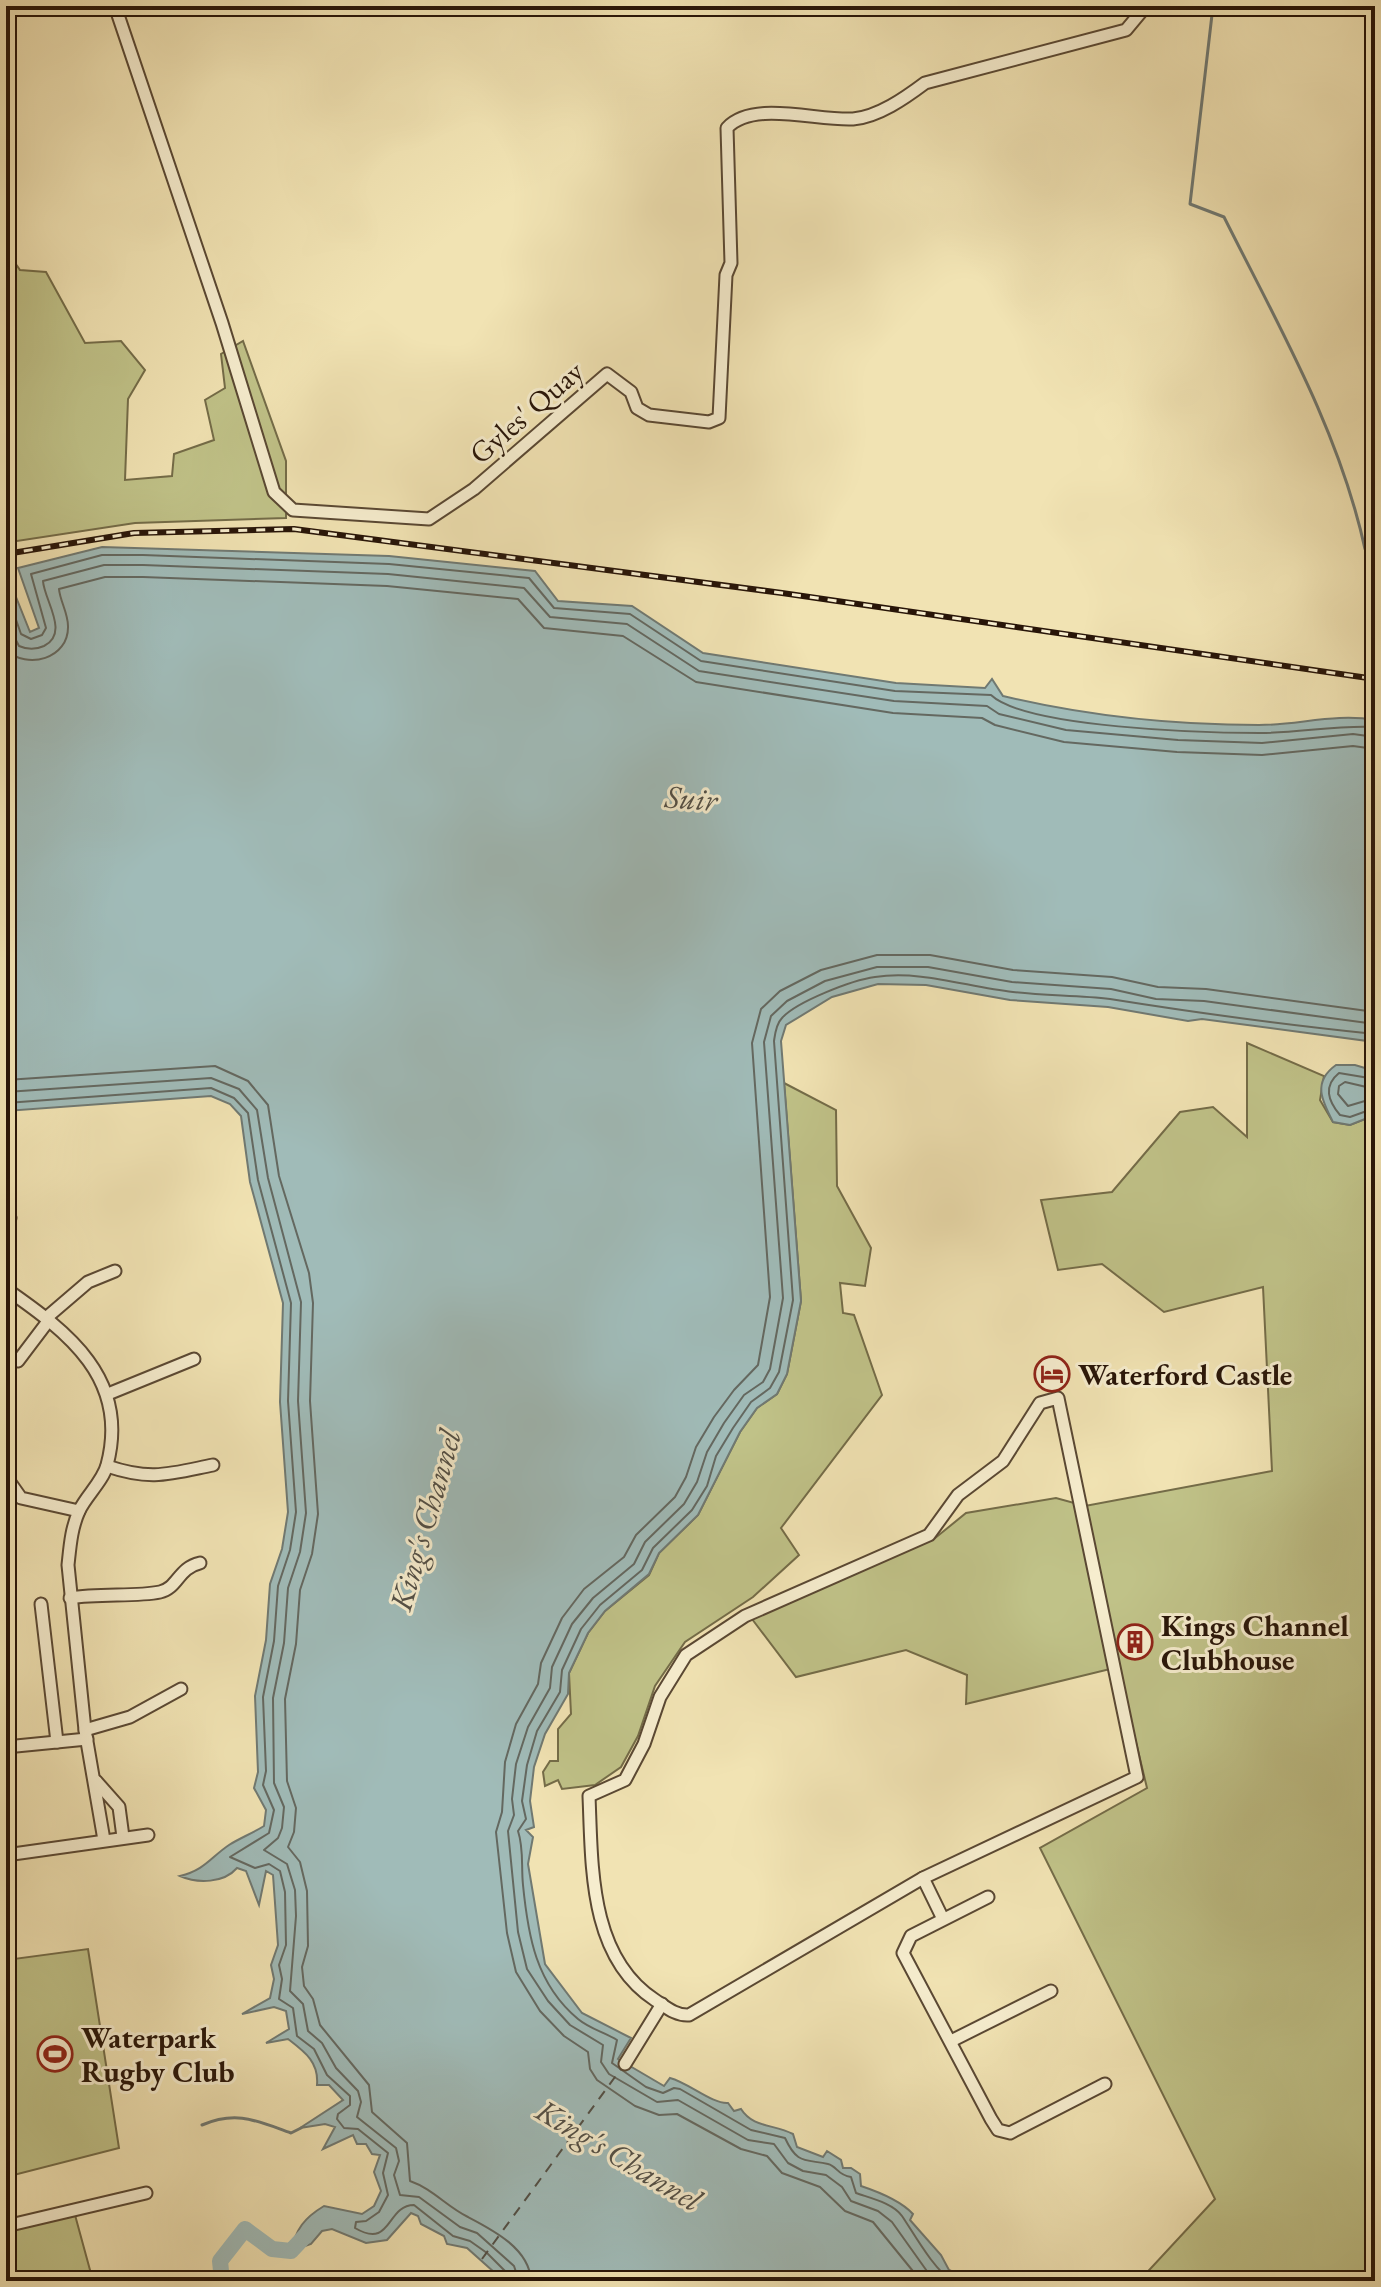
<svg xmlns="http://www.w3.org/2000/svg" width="1381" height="2287" viewBox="0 0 1381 2287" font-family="'EB Garamond',serif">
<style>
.green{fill:#c0c288;stroke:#746c48;stroke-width:2}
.water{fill:#a0bbb8;stroke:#707972;stroke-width:2}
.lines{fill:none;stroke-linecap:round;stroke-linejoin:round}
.shore{stroke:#646860;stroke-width:2}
.stream{stroke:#707972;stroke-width:3}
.river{stroke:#a0bbb8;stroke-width:16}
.ferry{stroke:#524f46;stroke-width:2;stroke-dasharray:10 8;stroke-linecap:butt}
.minor-casing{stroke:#5a4833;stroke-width:15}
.minor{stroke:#f6edce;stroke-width:11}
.rail-casing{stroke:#281508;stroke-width:6}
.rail{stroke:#f6edce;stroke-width:3;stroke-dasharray:9;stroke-linecap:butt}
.labels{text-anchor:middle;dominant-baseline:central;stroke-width:6;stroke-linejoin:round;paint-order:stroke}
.street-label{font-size:30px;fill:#281508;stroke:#f6edce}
.poi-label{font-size:30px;font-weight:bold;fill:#281508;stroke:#f6edce;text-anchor:start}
.water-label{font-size:32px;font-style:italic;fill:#524f46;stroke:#f6edce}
</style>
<rect width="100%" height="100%" fill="#f1e3b3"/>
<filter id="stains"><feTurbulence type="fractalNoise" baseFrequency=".0025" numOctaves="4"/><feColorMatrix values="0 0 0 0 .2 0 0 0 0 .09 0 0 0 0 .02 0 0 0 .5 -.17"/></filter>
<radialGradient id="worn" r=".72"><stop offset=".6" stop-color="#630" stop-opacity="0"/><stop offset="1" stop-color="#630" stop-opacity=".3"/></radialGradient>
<!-- green -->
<g class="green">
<path d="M6,250l14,20 26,2 39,71 36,-2 24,29 -17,29 -3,81 47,-4 2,-22 40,-14 -9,-40 20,-12 -4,-34 22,-13 43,120v57l-151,5 -118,18 -11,-9z"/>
<path d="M1247,1043l77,33 -4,24 13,22 17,3 25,-10v1166h-236l76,-82 -175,-351 107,-60 -28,-116 -9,-3 -144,35 1,-29 -61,-25 -110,27 -44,-58 182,-80 32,-26 90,-15 29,8 187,-35 -9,-184 -99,25 -62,-48 -44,6 -17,-70 71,-8 68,-80 33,-5 34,30z"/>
<path d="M784,1083l52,27 1,76 34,62 -6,38 -25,-3 3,30 11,2 28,80 -101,133 18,27 -46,42 -68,45 -30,44 -17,50 -17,31 -26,18 -33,4 -4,-9 -13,6 -2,-14 7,-11h8v-32l13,-15 -2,-41 19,-40 17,-22 44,-36 10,-22 39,-38 42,-83 17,-24 20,-14 10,-20 14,-73z"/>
<path d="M88,1949l31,199 -113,29v-217z"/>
<path d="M75,2215l18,66h-87v-51z"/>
</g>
<!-- water -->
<g class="water">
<path d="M102,547l287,9 146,15 23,30 74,5 71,47 193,30 89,5 7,-9 11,17c84,20 170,29 256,29 39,0 77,-12 116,-5v322l-173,-23 -14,2 -80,-14 -98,-7 -84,-15 -48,-1 -46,13 -46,28 -5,16 20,260 -14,73 -10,20 -20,14 -17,24 -42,83 -39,38 -10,21 -44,37 -17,22 -19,40 -1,21 -23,40 -11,33 -4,34 4,26 -8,3 7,7 -5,27 17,100 37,49 49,25 -13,21 46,27 6,-8c19,5 42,26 58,25l6,8 7,-2c12,19 33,15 52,25l4,13 26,10 4,-6 14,9 2,8h8l9,6 1,12c18,6 39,14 52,28l-3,6 31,35 8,15 11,5 1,6h-457l-37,-33 -20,-4 -3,-8 -23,-12 -3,-8 -7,-3 -24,27 -21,3 -34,-14 -10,2 -11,13 -20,7c5,-22 13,-33 33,-45l38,8 12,-8 7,-15 -7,-19 6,-17 -8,-1 -6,-10h-9l-4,-9 -30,14 12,-22 -10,-3 -25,4 43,-28 -14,-15h-12c2,-23 -12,-33 -29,-46l-22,4 23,-14 -3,-18 -12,-4 -32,7 28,-16 4,-19 -3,-14 7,-20 -5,-70 -7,-4 -7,34 -13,-34 -9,-3c-13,15 -39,16 -57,8 25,-6 31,-19 49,-31 11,-7 24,-12 35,-19l2,-16 -12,-22 4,-16 -3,-76 11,-56 4,-56 12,-35 6,-37 -8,-110 3,-99 -33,-121 -9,-66 -11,-12 -19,-8 -205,15v-539l24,60 9,-4 -21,-60z"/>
<path d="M1336,1065h19l20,6v44l-25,10 -17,-3c-11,-21 -21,-40 3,-57z"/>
</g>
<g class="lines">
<!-- shore -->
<g class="shore">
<path d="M6,591l15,43 10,5 11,-4 4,-7 -15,-54 71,-19h41l246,9 140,14 25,30 76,6 71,47 194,30 96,4c35,33 215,38 269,38 39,0 76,-8 115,-6"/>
<path d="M6,621l13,25c9,4 16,4 25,0 26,-13 0,-46 -1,-65l61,-16h39l245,9 136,14 26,29 77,7 72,47 195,30 93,5 12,8 67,16 112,10 84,3 91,-9 22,3"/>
<path d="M6,650c21,20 63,9 62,-24 0,-13 -8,-25 -9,-37l46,-12h38l244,9 131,13 26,29 79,8 73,46 197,31 89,5 13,7 69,17 113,10 85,3 91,-9 22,3"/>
<path d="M1375,1079l-36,-6c-16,13 -11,28 1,42l10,2 25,-9"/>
<path d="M6,1080l209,-14 33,15 20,24 11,71 30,97 4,30 -3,98 8,113 -6,40 -12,36 -4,54 -11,55 2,82 9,27 -2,24 -6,15 12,15 7,29 1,55 -6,21 2,19 9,13 7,26 49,60 3,27 35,31 3,38c23,8 36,25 58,36 25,13 62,32 63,64"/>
<path d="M1375,1089l-30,-7 -6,4 -1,8 10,12 27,-8"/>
<path d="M6,1092l205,-14 28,11 18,21 11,68 33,124 -3,99 8,112 -6,39 -12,36 -4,55 -11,55 1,85 10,24 -2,21 -4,10 -14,12 23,14 8,26 1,26 -6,75 13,13 5,27 14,12 14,25 22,23 3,11 -4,15 39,31 3,13 -5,14 6,20 19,2 41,30 17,6 37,33 5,15"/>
<path d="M6,1103l205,-15 23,10 14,15 10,67 33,123 -3,98 8,111 -6,38 -12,36 -4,55 -11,56 3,74 -3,14 11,25 -5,23 -39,24 25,11 14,-4 11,7 5,21 1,53 -7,20 3,14 -3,20 14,9 4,28 17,13 13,26 23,21v9l-12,9 -1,5 7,9 14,1 30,24 -5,20 5,22 -9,17 -13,9 -10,1 -1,6c37,22 31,-23 59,-23l39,31 17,5 17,12 20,20 2,8"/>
<path d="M921,2281l-48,-59 -28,-11 -25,-24 -38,-14 -15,-17 -26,-7 -64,-35 -18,1 -24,-9 -38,-26 -7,-11 -2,-17 -24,-16 -24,-25 -24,-39 -9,-39 -11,-101 6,-20 3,-50 11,-38 22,-40 3,-21 21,-45 22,-29 40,-32 12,-22 39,-38 11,-20 10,-30 18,-30 20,-27 24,-25 12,-68 -18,-254 9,-34 19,-18 41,-21 56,-15h53l83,15 99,7 46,10 48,2 169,23"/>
<path d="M934,2281l-42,-59 -14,-11 -27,-10 -9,-14 -16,-12 -23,-4 -15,-8 -14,-19 -26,-4 -70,-40 -21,2 -48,-28 -8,-12 2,-17 -33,-20 -22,-24 -21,-32 -9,-37 -10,-101 6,-16 -2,-16 4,-35 12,-37 22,-39 2,-21 20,-43 21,-26 41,-34 11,-22 39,-38 13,-22 10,-30 17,-29 20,-28 19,-13 7,-13 13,-71 -19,-256 7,-26 16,-15 38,-20 52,-14h51l84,15 99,7 45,10 48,2 171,23"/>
<path d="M953,2281c-18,-9 -40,-49 -51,-65 -9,-13 -32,-18 -46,-23l-5,-16c-14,-2 -14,-11 -23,-13 -24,-5 -31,0 -43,-26l-34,-8 -71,-41 -6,-1 -11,5 -17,-6 -34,-24 5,-23c-13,-8 -27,-11 -39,-21 -42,-35 -50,-83 -55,-134 -2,-19 1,-36 -5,-54l8,-12 -4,-18 5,-36 10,-34 23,-39 2,-22 19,-41 19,-24 42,-35 11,-22 39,-38 15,-24 9,-30 17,-28 18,-26 19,-14 9,-16 14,-72 -19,-259c1,-7 2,-17 8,-23 14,-16 70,-38 93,-41 46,-7 92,10 138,15 32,4 65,3 97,7 88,14 176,26 265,35"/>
</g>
<!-- stream -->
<g class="stream">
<path d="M1213,6l-23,198 34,13c54,108 115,213 141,332l10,6"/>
<path d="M202,2125c35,-15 55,-4 89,8l10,-5"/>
</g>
<!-- river -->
<path class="river" d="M222,2281l-2,-20 25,-32 27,20 19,2 14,-15"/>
<!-- ferry -->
<path class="ferry" d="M482,2259l141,-193"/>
<defs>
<g id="minor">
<path d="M115,6l107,317 52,169 19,18 136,9 45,-30 133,-115 24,18 6,16 12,7 60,7 10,-4 7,-143 5,-12 -4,-135c26,-28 89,-7 126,-9 25,-2 52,-21 72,-36l201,-53 20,-24"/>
<path d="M6,1224l4,-6"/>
<path d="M6,1289c62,43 124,90 101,176 -4,16 -21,31 -28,46 -8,18 -9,36 -11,54l17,165 19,110"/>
<path d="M46,1318l42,-36 27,-11"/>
<path d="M18,1361l31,-41"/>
<path d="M108,1394l86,-35"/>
<path d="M1058,1398l79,379 -214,101 -234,137c-13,1 -23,-8 -34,-15 -66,-43 -63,-133 -66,-204l36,-16 19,-36 16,-47 26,-42 59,-39 184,-81 29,-40 45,-34 37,-58z"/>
<path d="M107,1466c44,15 62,8 106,-1"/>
<path d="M9,1481l12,17 58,13"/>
<path d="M70,1598c29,-5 66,-1 90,-6 18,-4 18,-24 40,-29"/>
<path d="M41,1604l16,138"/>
<path d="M85,1730l45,-13 51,-28"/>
<path d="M6,1747l81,-8"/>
<path d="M96,1781l23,26 4,30"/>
<path d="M6,1855l142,-20"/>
<path d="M923,1878l20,41"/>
<path d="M988,1897l-77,39 -8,17 88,166 7,11 12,3 95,-49"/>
<path d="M951,2041l100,-50"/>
<path d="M625,2064l37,-60"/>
<path d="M6,2226l140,-33"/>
</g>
</defs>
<!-- minor casing -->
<use href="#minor" class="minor-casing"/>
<!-- minor -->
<use href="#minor" class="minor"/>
<defs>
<path id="rail" d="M6,554l128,-21 160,-4 488,64 593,86"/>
</defs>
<!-- rail casing -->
<use href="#rail" class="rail-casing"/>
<!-- rail -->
<use href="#rail" class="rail"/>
</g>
<!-- icons -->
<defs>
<symbol id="hotel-ring" viewBox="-11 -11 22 22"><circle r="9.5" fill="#f6edce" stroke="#8f2418" stroke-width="1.5"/><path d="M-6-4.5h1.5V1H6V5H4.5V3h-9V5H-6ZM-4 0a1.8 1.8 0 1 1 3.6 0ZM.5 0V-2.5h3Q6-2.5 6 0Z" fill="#8f2418"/></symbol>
<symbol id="building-ring" viewBox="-11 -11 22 22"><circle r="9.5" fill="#f6edce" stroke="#8f2418" stroke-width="1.5"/><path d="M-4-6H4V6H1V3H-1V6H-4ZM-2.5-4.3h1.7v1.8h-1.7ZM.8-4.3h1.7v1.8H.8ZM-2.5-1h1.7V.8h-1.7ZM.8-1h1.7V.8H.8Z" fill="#8f2418"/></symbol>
<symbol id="stadium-ring" viewBox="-11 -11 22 22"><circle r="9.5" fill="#f6edce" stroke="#8f2418" stroke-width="1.5"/><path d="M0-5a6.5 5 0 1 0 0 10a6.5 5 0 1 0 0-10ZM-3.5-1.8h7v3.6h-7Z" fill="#8f2418"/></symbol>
</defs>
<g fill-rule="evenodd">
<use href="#hotel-ring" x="1032" y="1354" width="40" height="40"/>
<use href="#building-ring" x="1115" y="1622" width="40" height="40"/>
<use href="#stadium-ring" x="35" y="2034" width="40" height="40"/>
</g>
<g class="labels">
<!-- street labels -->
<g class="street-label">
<text transform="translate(526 412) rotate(-41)">Gyles' Quay</text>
</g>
<!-- poi labels -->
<g class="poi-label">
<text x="1078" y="1374">Waterford Castle</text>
<text x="1161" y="1625">Kings Channel<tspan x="1161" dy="34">Clubhouse</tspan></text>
<text x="81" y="2037">Waterpark<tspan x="81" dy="34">Rugby Club</tspan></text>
</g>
<!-- water labels -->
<g class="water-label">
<text transform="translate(691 798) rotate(4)">Suir</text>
<text transform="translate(425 1520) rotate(-74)">King's Channel</text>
<text transform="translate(619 2155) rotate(31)">King's Channel</text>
</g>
</g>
<!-- margin -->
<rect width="1381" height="2287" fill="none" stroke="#f1e3b3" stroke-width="32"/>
<rect x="8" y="8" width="1365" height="2271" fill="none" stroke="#281508" stroke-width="4"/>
<rect x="16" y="16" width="1349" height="2255" fill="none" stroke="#281508" stroke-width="2"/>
<rect width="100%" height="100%" filter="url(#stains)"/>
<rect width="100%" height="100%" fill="url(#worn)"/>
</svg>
